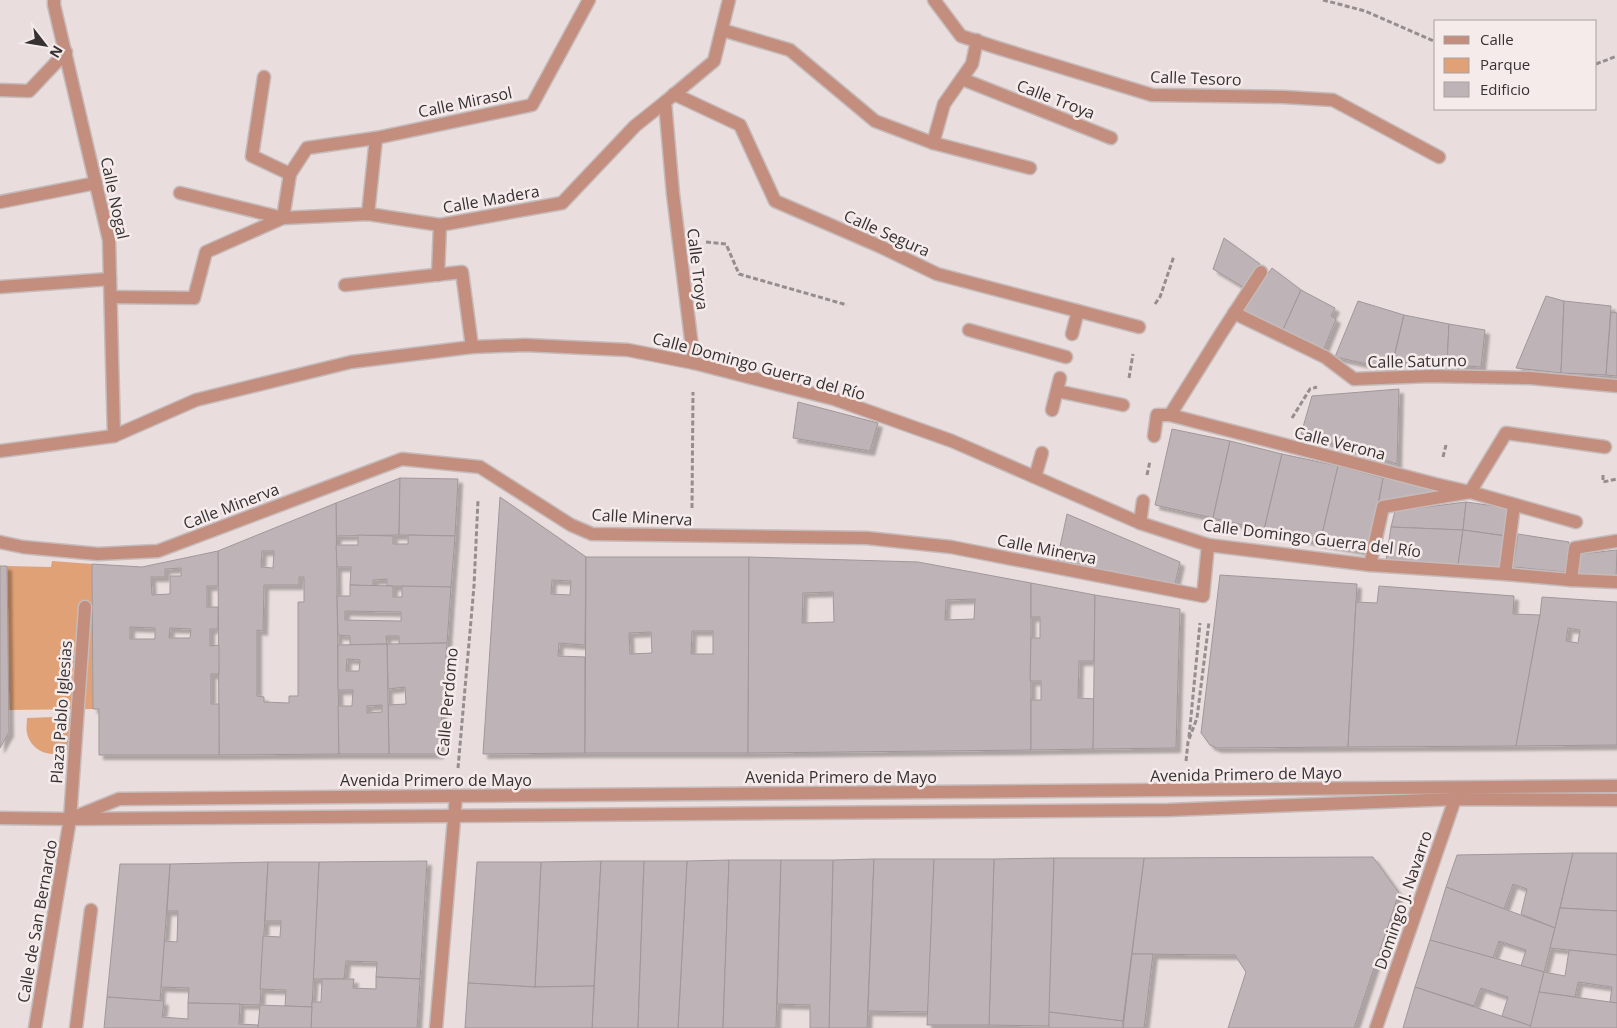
<svg xmlns="http://www.w3.org/2000/svg" width="1617" height="1028" viewBox="0 0 1617 1028" font-family="'Open Sans',sans-serif">
<style>
.green{fill:#dfa175}
.building{fill:#beb4b7;stroke:#a1979a;fill-rule:evenodd;filter:url(#shadow)}
.lines{fill:none;stroke-linecap:round;stroke-linejoin:round}
.minor-casing{stroke:#c5bbbb;stroke-width:15}
.path{stroke:#968e8e;stroke-width:3;stroke-dasharray:5 2.5;stroke-linecap:butt}
.minor{stroke:#c48e7e;stroke-width:12}
.labels{text-anchor:middle;dominant-baseline:central;stroke-width:5;stroke-linejoin:round;paint-order:stroke}
.street-label{font-size:16px;fill:#363232;stroke:#f6ebeb}
</style>
<defs>
<filter id="shadow"><feDropShadow dx="4.5" dy="4.5" stdDeviation="1" flood-color="#0004"/></filter>
</defs>
<rect width="100%" height="100%" fill="#e9dddd"/>
<!-- green -->
<g class="green">
<path d="M52,561l40,3 1,145 -85,1 -1,-144 44,1z"/>
<path d="M81,716l-10,32c-3,2 -7,4 -11,5 -14,4 -30,-5 -33,-20 -1,-4 0,-11 0,-15z"/>
</g>
<!-- building -->
<g class="building">
<path d="M1224,238l36,26 -17,23 -30,-18z"/>
<path d="M1272,268l29,22 -19,42 -43,-20z"/>
<path d="M1301,290l34,18 -4,8 5,3 -13,32 -41,-19z"/>
<path d="M1546,296l18,5 -3,72 -45,-5z"/>
<path d="M1358,301l46,14 -13,54 -56,-12z"/>
<path d="M1564,301l47,5 -5,69 -45,-2z"/>
<path d="M1611,312l6,1v63l-11,-1z"/>
<path d="M1404,315l45,9 -2,40 -54,-2z"/>
<path d="M1449,324l36,6 -4,37 -34,-3z"/>
<path d="M1399,389l-2,75 -96,-30 11,-38z"/>
<path d="M798,402l80,21 -8,28 -77,-13z"/>
<path d="M1172,429l58,12 -17,77 -58,-13z"/>
<path d="M1230,441l52,13 -18,76 -51,-12z"/>
<path d="M1282,454l56,12 -18,77 -56,-13z"/>
<path d="M1338,466l45,12 -14,74 -49,-9z"/>
<path d="M400,478l-1,57 -63,1v-33z"/>
<path d="M400,478l58,1 -3,57 -56,-1z"/>
<path d="M1383,478l49,9 -1,8 -52,6z"/>
<path d="M500,497l86,60 -1,88 -26,-2 -1,13 27,1v96l-102,1zM552,580l19,1 -1,14 -19,-1z"/>
<path d="M1466,502l-3,28 -72,-3 4,-16z"/>
<path d="M1466,502l43,6 -3,28 -43,-6z"/>
<path d="M336,503l3,251 -120,1 -1,-204zM262,551h12l-1,17 -12,-1zM299,577h5v25h-6v94h-9v7l-25,-1v-5l-7,-1v-66l6,1 1,-46h35z"/>
<path d="M1067,514l113,48 -5,22 -118,-23z"/>
<path d="M1391,527l72,3 -5,35 -72,-4z"/>
<path d="M1463,530l43,6 -5,32 -43,-3z"/>
<path d="M1518,534l51,8 -4,30 -52,-5z"/>
<path d="M358,535l35,1v8h15v-9l47,1 -4,51 -64,-1v-7l-14,1v6l-23,-1 1,-18h-14l-1,-22h22z"/>
<path d="M1617,550l-1,27 -39,-4 3,-19z"/>
<path d="M218,551v35h-11v21h11v22h-8v17l9,-1v29h-8v30h8v51h-120v-46h-6l-1,-145 50,3zM181,568v8h-11v18l-18,1 -1,-18h14v-8zM130,627l25,1v11h-25zM170,628l21,1 -1,9h-21z"/>
<path d="M586,557h163l-1,196h-163zM692,631h21v23h-22zM651,632l1,21 -22,1 -1,-21z"/>
<path d="M749,557l169,5 113,21v167l-283,3zM833,592l1,30 -32,1 1,-30zM975,599l-1,20 -29,1 1,-20z"/>
<path d="M0,566h7l2,166 -9,16z"/>
<path d="M1220,575l137,9 -9,163 -131,1 -7,-3 -5,-7 -4,-5z"/>
<path d="M1031,583l64,12 -1,66h-15l-1,37 17,1 -2,50 -62,1v-50h10v-19h-11l1,-43h9v-21h-9z"/>
<path d="M350,585l43,1v11h9v-11l49,1 -4,56 -48,1v-8h-13l1,8 -37,1v-9l-12,-1 -1,-39h13zM345,611l56,1v9l-56,-1z"/>
<path d="M1379,586l135,10 -1,18 27,1 -24,131 -168,1 8,-145 21,1z"/>
<path d="M1095,595l85,14 -4,139 -83,1z"/>
<path d="M1542,597l75,5v143l-101,1 24,-131zM1568,628l12,2 -2,13 -12,-2z"/>
<path d="M447,643l-8,111h-50l-1,-49 18,-1 -1,-17 -17,2 -1,-45z"/>
<path d="M387,644l2,110h-50l-1,-48h14l1,-16h-15v-45zM347,659l13,1 -1,11h-13zM382,705v7l-15,1v-7z"/>
<path d="M1573,853l-18,75 -34,-14 6,-25 -14,-5 -9,25 -58,-22 11,-32z"/>
<path d="M1573,853h44v58l-57,-3z"/>
<path d="M1373,857l26,36 -45,135h-126l18,-56 -11,-17 -103,-1 12,-96z"/>
<path d="M1054,858l-5,168 -60,-1 5,-166z"/>
<path d="M1054,858h90l-21,163 -74,-9z"/>
<path d="M874,859l-7,169h-38l4,-168z"/>
<path d="M874,859h60l-6,153 -60,-1z"/>
<path d="M934,859h60l-5,166h-62z"/>
<path d="M729,860l-6,168h-45l9,-167z"/>
<path d="M729,860h52l-5,168h-53z"/>
<path d="M781,860h52l-4,168h-19v-23l-33,-1z"/>
<path d="M427,861l-7,118 -44,-2 1,-15 -31,-1 -2,18h-31l6,-117z"/>
<path d="M601,861l-7,125 -59,1 6,-125z"/>
<path d="M601,861h43l-6,167h-46z"/>
<path d="M644,861h43l-9,167h-40z"/>
<path d="M268,862l-8,143 -72,-2 1,-15 -28,-1 3,-46 13,1 1,-31h-11l3,-47z"/>
<path d="M268,862h51l-7,145 -27,-1 1,-16 -26,-1 3,-53 17,1 1,-16h-16z"/>
<path d="M477,862h64l-6,125 -67,-4z"/>
<path d="M120,864h50l-10,137 -53,-4z"/>
<path d="M1446,887l109,41 -11,44 -23,-6 5,-16 -27,-9 -6,17 -63,-18z"/>
<path d="M1560,908l57,3v44l-67,-7z"/>
<path d="M1430,940l114,32 -13,54 -29,-10 6,-19 -27,-9 -7,18 -59,-19z"/>
<path d="M1569,950l48,5v48l-7,-1 2,-15 -34,-5 -3,15 -36,-5 5,-20 21,4z"/>
<path d="M1132,954h21l-9,74h-21z"/>
<path d="M376,977l44,2 -3,49h-106l1,-26h9l1,-23h32l-1,9 23,1z"/>
<path d="M468,983l67,4 59,-1 -2,42h-127z"/>
<path d="M1415,987l116,39 -1,2h-127z"/>
<path d="M1539,992l78,11v25h-87z"/>
<path d="M107,997l57,4 -2,16 26,2v-16l52,1 -1,20 19,1v3h-154z"/>
<path d="M260,1005l52,2 -1,21h-53z"/>
<path d="M1049,1012l74,9v7h-74z"/>
</g>
<g class="lines">
<defs>
<g id="minor">
<path d="M54,0v5l55,235 5,196"/>
<path d="M934,0l27,36 37,12 154,47 132,2 49,3 106,57"/>
<path d="M722,30l68,20 85,71 58,22 97,25"/>
<path d="M264,77l-12,79 38,18"/>
<path d="M962,79l149,59"/>
<path d="M0,90l29,1 37,-39"/>
<path d="M674,94l66,31 35,76 104,45 58,28 202,53"/>
<path d="M933,143l11,-39 28,-40 5,-24"/>
<path d="M180,193l103,25 7,-44 17,-26 69,-10 156,-33 57,-105"/>
<path d="M0,202l96,-19"/>
<path d="M368,214l8,-76"/>
<path d="M438,275l2,-50"/>
<path d="M345,285l117,-13 10,75"/>
<path d="M0,287l110,-8"/>
<path d="M111,297l83,1 12,-46 77,-34 85,-4 72,11 122,-22 73,-77 30,-24"/>
<path d="M1234,313l91,44 29,22 77,-3 99,2 87,8"/>
<path d="M969,330l97,27"/>
<path d="M1072,334l6,-23"/>
<path d="M694,363l-21,-169 -8,-92 49,-41 15,-61"/>
<path d="M1057,391l66,14"/>
<path d="M1052,410l8,-32"/>
<path d="M1170,415l50,-80 41,-63"/>
<path d="M1154,436l3,-21h13l265,69 35,8 106,30"/>
<path d="M0,451l114,-15 82,-36 155,-38 121,-15 53,-2 103,5 66,13 140,36 118,42 188,82 68,22 162,20 135,9 66,6 46,2"/>
<path d="M1035,477l7,-24"/>
<path d="M1140,523l3,-22"/>
<path d="M0,542l23,5 75,7 60,-3 244,-92 78,8 91,58 21,9 275,4 84,9 252,49 5,-51"/>
<path d="M1370,565l13,-58 87,-15 36,-59 99,14"/>
<path d="M1505,574l9,-69"/>
<path d="M1571,580l4,-32 42,-7"/>
<path d="M77,816l42,-17 1498,-13"/>
<path d="M0,818l70,1 1098,-9 287,-11 162,1"/>
<path d="M35,1028l35,-209 15,-212"/>
<path d="M76,1028l15,-118"/>
<path d="M436,1028l20,-232"/>
<path d="M1376,1028l79,-229 5,-5"/>
</g>
</defs>
<!-- minor casing -->
<use href="#minor" class="minor-casing"/>
<!-- path -->
<g class="path">
<path d="M1323,0l42,11 71,31"/>
<path d="M1596,64l21,-8"/>
<path d="M706,242l20,2 13,30 108,31"/>
<path d="M1155,304l5,-7 14,-41"/>
<path d="M1129,378l4,-24"/>
<path d="M1292,418l18,-29 7,-2"/>
<path d="M1443,457l3,-12"/>
<path d="M1147,475l3,-14"/>
<path d="M1603,475v7l14,-3"/>
<path d="M692,508l1,-116"/>
<path d="M1189,737l11,-114"/>
<path d="M1186,761l2,-19 9,-24 12,-96"/>
<path d="M458,768l16,-182 4,-86"/>
</g>
<!-- minor -->
<use href="#minor" class="minor"/>
</g>
<g class="labels">
<!-- street labels -->
<g class="street-label">
<text transform="translate(1196 78) rotate(2)">Calle Tesoro</text>
<text transform="translate(1056 99) rotate(21)">Calle Troya</text>
<text transform="translate(465 102) rotate(-12)">Calle Mirasol</text>
<text transform="translate(115 198) rotate(78)">Calle Nogal</text>
<text transform="translate(491 199) rotate(-10)">Calle Madera</text>
<text transform="translate(887 233) rotate(24)">Calle Segura</text>
<text transform="translate(698 269) rotate(83)">Calle Troya</text>
<text transform="translate(1417 361) rotate(-1)">Calle Saturno</text>
<text transform="translate(759 366) rotate(15)">Calle Domingo Guerra del Río</text>
<text transform="translate(1340 443) rotate(14)">Calle Verona</text>
<text transform="translate(231 506) rotate(-21)">Calle Minerva</text>
<text transform="translate(642 517) rotate(3)">Calle Minerva</text>
<text transform="translate(1312 538) rotate(7)">Calle Domingo Guerra del Río</text>
<text transform="translate(1047 549) rotate(11)">Calle Minerva</text>
<text transform="translate(447 702) rotate(-85)">Calle Perdomo</text>
<text transform="translate(61 712) rotate(-86)">Plaza Pablo Iglesias</text>
<text transform="translate(1246 774) rotate(-1)">Avenida Primero de Mayo</text>
<text x="841" y="777">Avenida Primero de Mayo</text>
<text x="436" y="780">Avenida Primero de Mayo</text>
<text transform="translate(1403 900) rotate(-71)">Domingo J. Navarro</text>
<text transform="translate(37 921) rotate(-80)">Calle de San Bernardo</text>
</g>
</g>
<!-- legend -->
<rect x="1434" y="20" width="162" height="90" fill="#f6ebeb" stroke="#a9a1a1"/>
<rect x="1444" y="36" width="25" height="8" fill="#c48e7e" stroke="#a9a1a1"/>
<text x="1480" y="45" font-size="15" fill="#363232">Calle</text>
<rect x="1444" y="58" width="25" height="15" fill="#dfa175" stroke="#a9a1a1"/>
<text x="1480" y="70" font-size="15" fill="#363232">Parque</text>
<rect x="1444" y="82" width="25" height="15" fill="#beb4b7" stroke="#a9a1a1"/>
<text x="1480" y="95" font-size="15" fill="#363232">Edificio</text>
<!-- north arrow -->
<g transform="translate(45 45) rotate(121)" stroke="#f6ebeb" stroke-width="4" paint-order="stroke">
<path d="M0-4L9 19L0 12L-9 19Z" fill="#363232"/>
<text y="-8" font-size="14" font-weight="bold" text-anchor="middle" fill="#363232">N</text>
</g>
</svg>
